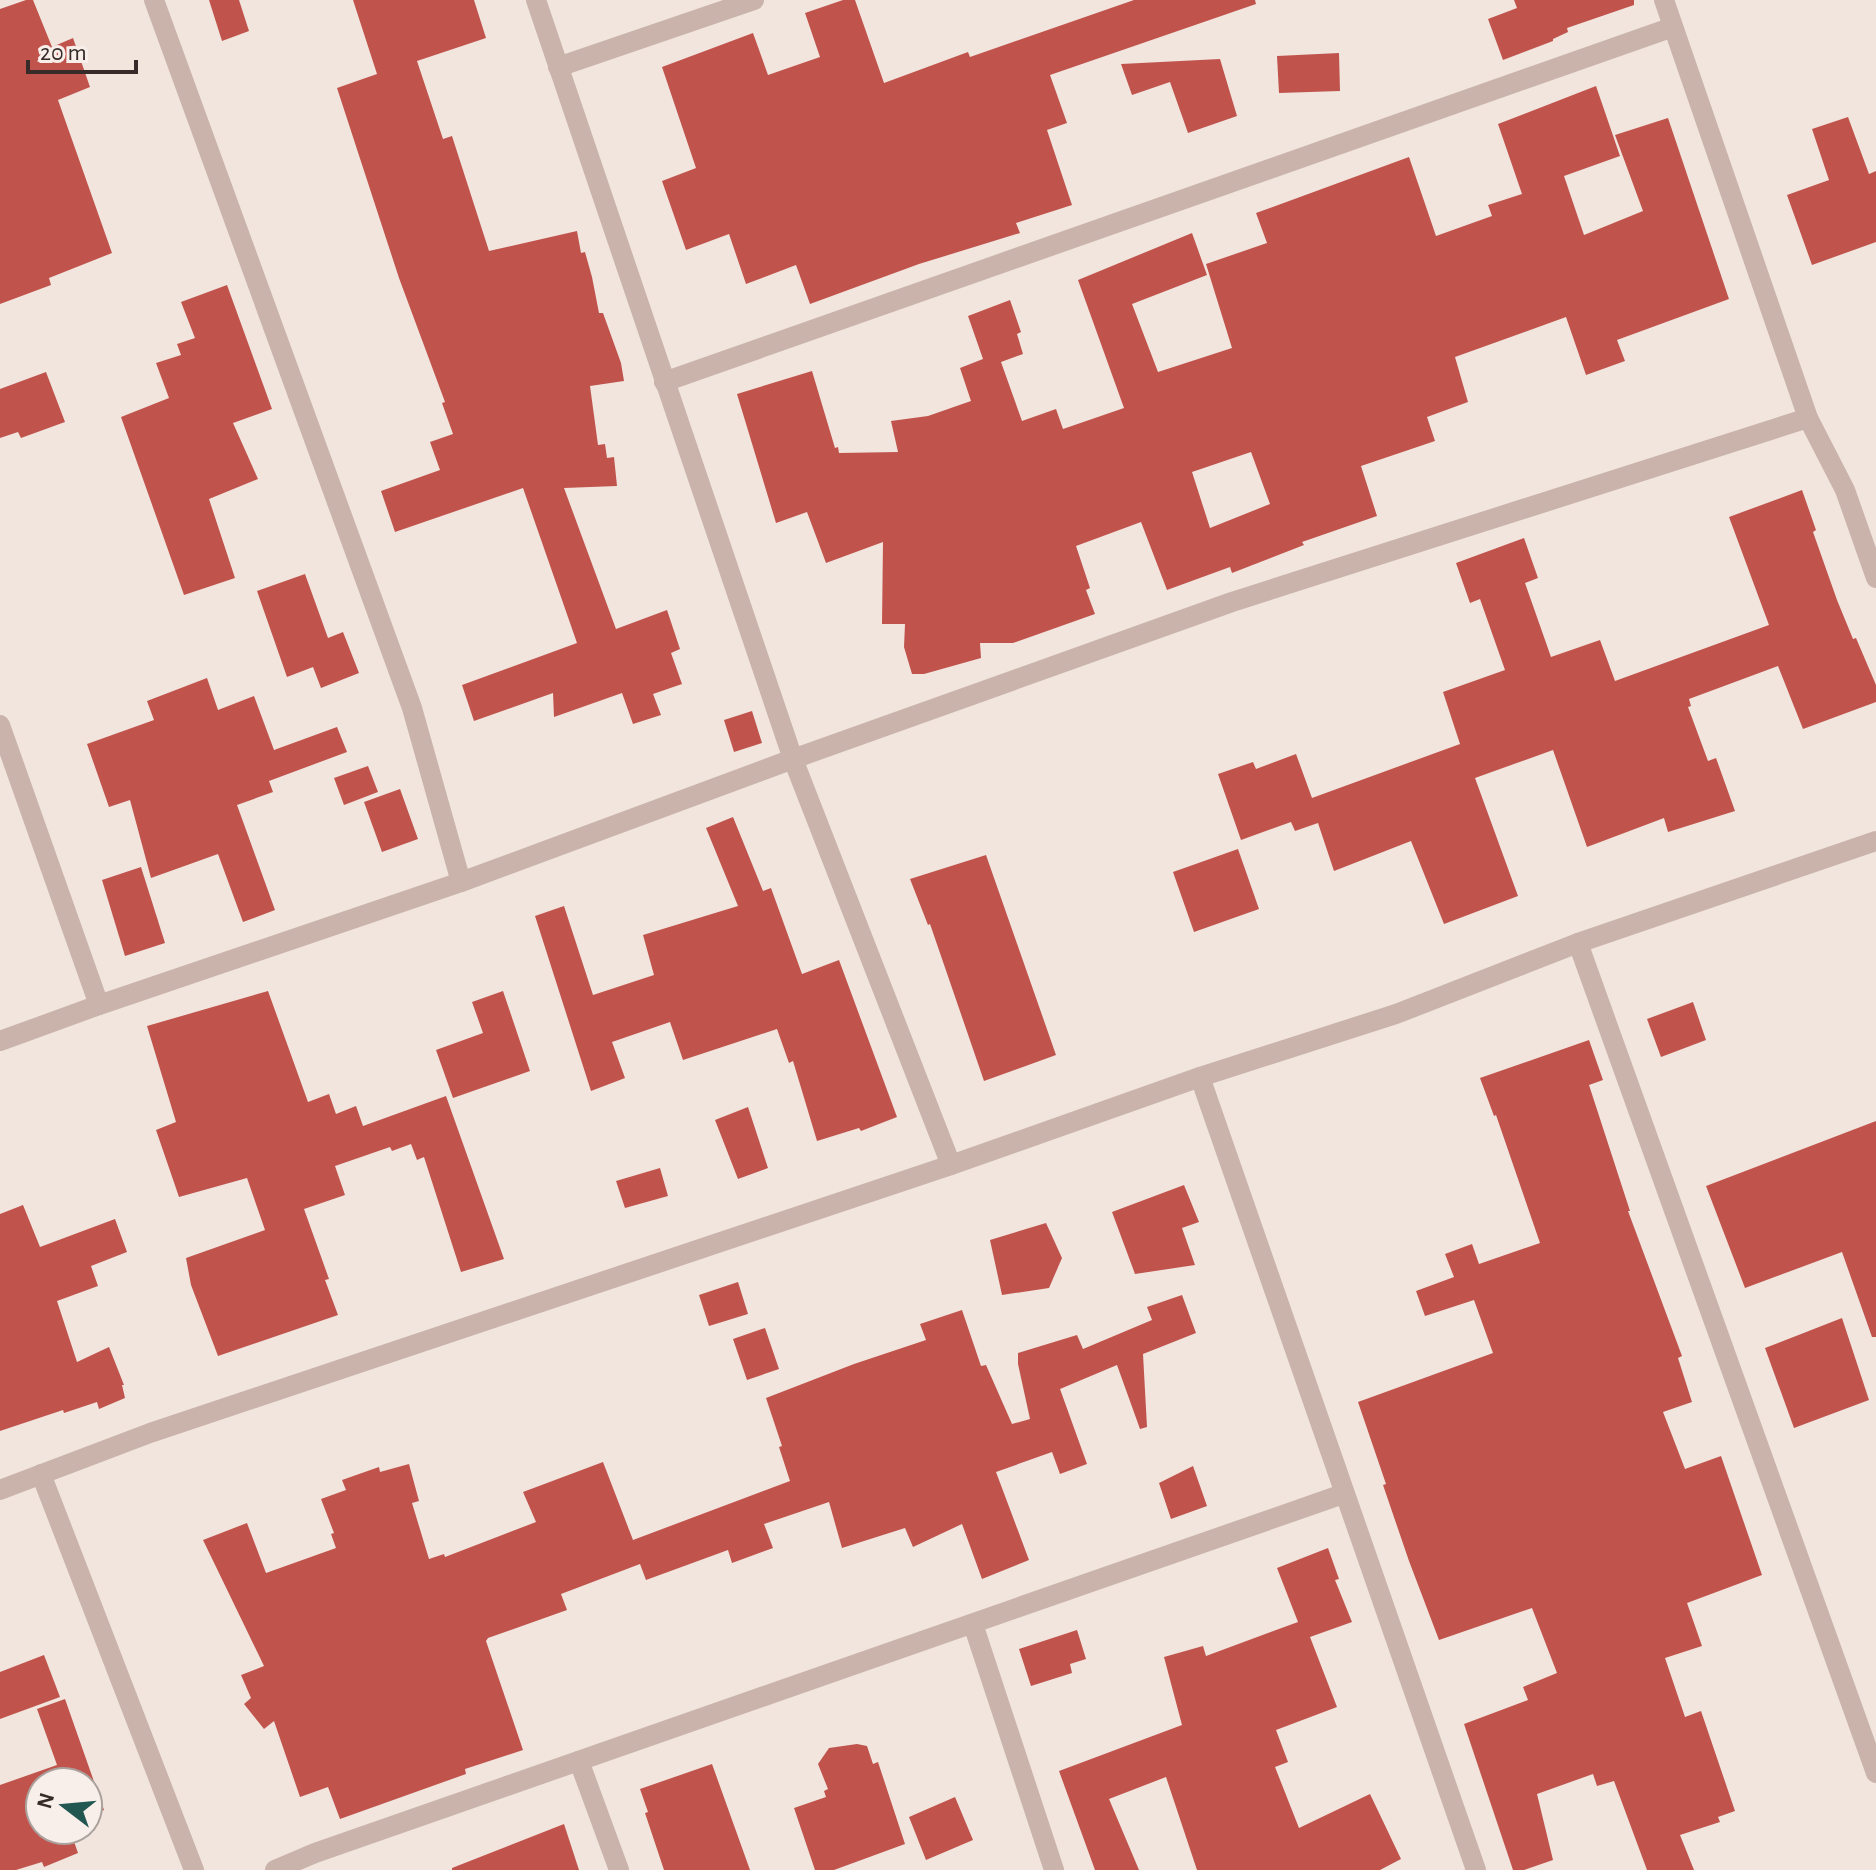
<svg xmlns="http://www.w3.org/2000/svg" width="1876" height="1870" viewBox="0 0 1876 1870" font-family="'Alegreya Sans',sans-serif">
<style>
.building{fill:#c0544d;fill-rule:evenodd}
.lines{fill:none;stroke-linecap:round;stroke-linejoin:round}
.minor{stroke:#c9b3aa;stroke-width:20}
</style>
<rect width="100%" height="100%" fill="#f1e5de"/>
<!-- building -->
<g class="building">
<path d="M26,0h7l19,47 21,-9 17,49 -32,13 54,153 -63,25 2,7 -51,19v-295z"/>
<path d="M209,0h30l10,31 -27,10z"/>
<path d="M353,0h121l12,38 -69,23 26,78 9,-3 37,115 88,-20 4,22 4,-1 7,25 7,36h4l18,50 3,18 -34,5 8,59 7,-1 2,14 7,-1 3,29 -53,2 52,141 51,-19 13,39 -9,4 11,31 -29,10 8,21 -28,9 -11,-31 -68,24 -1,-24 -79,28 -12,-36 115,-42 -54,-155 -128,44 -14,-41 59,-21 -10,-28 23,-8 -11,-31 3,-1 -46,-124 -62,-190 40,-14z"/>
<path d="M843,0h12l29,83 84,-31 2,5 164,-57h121l1,4 -206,71 17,48 -20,7 25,75 -56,18 4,10 -101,31 -109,40 -14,-39 -50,19 -17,-50 -43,16 -24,-69 34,-13 -34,-101 91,-34 15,42 52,-18 -15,-44z"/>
<path d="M1514,0h120v5l-67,23 1,4 -15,7v2l-50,19 -15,-41 29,-11z"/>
<path d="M1339,53l1,38 -61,2 -2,-37z"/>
<path d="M1220,59l17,57 -49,17 -18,-51 -38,13 -11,-31z"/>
<path d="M1596,86l24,70 -56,20 20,59 59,-24 -28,-76 53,-17 61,181 -112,41 8,21 -39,14 -20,-58 -111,40 13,45 -41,15 8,24 -74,25 16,50 -75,26 2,3 -72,28 -2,-6 -63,23 -26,-68 -65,24 14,42 -4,2 9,24 -82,29h-33l1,15 -57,16h-12l-8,-27 1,-23h-23l1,-82 -57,21 -19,-51 -31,11 -39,-129 75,-23 23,77 3,-1 1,6 59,-1 -7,-31 37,-5 43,-15 -11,-33 23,-9 -15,-43 42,-16 11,32 -4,2 6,20 -22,8 21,59 34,-12 7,20 61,-21 -46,-128 114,-47 15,42 -75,29 26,68 74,-24 -26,-84 61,-21 -11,-30 153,-56 27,79 56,-20 -4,-11 34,-11 -24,-70zM1251,452l19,52 -60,24 -18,-56z"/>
<path d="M1848,117l21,57 7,-3v71l-64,23 -25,-70 42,-15 -17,-51z"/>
<path d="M227,285l45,124 -39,14 25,56 -49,20 26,79 -51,17 -63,-178 48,-19 -13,-35 25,-8 -4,-11 18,-6 -14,-36z"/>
<path d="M46,372l19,50 -44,16 -3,-6 -18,6v-49z"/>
<path d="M1802,490l14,40 -3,2 24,68 16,39 3,-1 20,47v17l-73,27 -25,-63 -89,33 2,7 -3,1 20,54 8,-3 19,53 -67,21 -4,-14 -77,29 -34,-97 -78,28 43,118 -74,28 -33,-83 -77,30 -16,-48 -23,8 -4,-9 -50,18 -23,-66 35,-12 3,7 40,-15 16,44 148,-54 -17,-52 62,-22 -25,-71 -10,4 -14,-40 68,-25 14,40 -13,5 26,74 49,-17 15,41 154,-56 -40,-108z"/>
<path d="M305,574l23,64 15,-6 16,41 -38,15 -8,-21 -26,10 -30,-86z"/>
<path d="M207,678l11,32 36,-14 20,54 63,-23 10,25 -78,29 4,11 -36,13 38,105 -32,12 -25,-68 -67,24 -21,-78 -21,7 -22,-63 67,-24 -7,-19z"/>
<path d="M752,711l10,32 -28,9 -10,-32z"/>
<path d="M368,766l10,26 -34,13 -10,-27z"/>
<path d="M400,789l18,50 -36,13 -18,-50z"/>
<path d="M733,817l30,74 8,-3 31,86 37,-14 58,157 -36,14 -2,-3 -42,13 -24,-80 -4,2 -12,-34 -94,31 -13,-38 -58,20 13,36 -34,13 -56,-175 29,-10 29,89 61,-20 -11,-40 95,-29 -32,-78z"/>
<path d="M1238,849l21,60 -65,23 -21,-60z"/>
<path d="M986,855l70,200 -72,26 -54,-157 -2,1 -18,-46z"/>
<path d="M141,867l24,76 -40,13 -23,-76z"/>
<path d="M268,991l40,111 21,-8 7,20 20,-8 7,20 83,-30 58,163 -43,13 -37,-115 -7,3 -6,-16 -19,7 -2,-4 -55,19 10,29 -41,14 25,70 -4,1 13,35 -120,41 -27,-71 -5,-27 79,-28 -18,-52 -68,19 -23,-67 20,-8 -29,-96z"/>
<path d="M503,991l27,80 -77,27 -17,-48 47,-17 -11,-31z"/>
<path d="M1693,1002l13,38 -45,17 -14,-38z"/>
<path d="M1589,1040l14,40 -14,5 41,126h-2l54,145 -4,2 14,44 -29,10 22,57 36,-13 41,119 -75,28 15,43 -37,12 20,59 16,-6 34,100 -17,6 2,5 -40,13 14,35h-47l-33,-89 -17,5 -4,-12 -56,20 16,66 -29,10h-11l-49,-146 64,-24 -5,-13 34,-14 -25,-65 -93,32 -30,-79 -26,-76 3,-1 -28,-82 135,-49 -19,-53 -49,16 -9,-25 38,-14 -9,-23 27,-10 7,20 61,-21 -44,-128 -2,1 -14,-38z"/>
<path d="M748,1107l20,61 -30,11 -23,-59z"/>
<path d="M1876,1121v216h-4l-30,-85 -97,36 -39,-102z"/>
<path d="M660,1168l8,28 -43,12 -9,-27z"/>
<path d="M1184,1185l15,37 -17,6 13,37 -60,9 -23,-62z"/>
<path d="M23,1205l17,42 75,-28 12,33 -36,14 7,20 -41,15 20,61 32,-15 15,38h-2l3,13 -26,11 -2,-7 -33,11 -1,-3 -63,21v-217z"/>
<path d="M1046,1223l16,35 -13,30 -47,7 -12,-55z"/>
<path d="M738,1282l10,32 -39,12 -10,-31z"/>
<path d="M1182,1295l14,38 -53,21 4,73 -7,2 -23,-64 -57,24 27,75 -27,10 -8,-22 -56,20 33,88 -47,19 -20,-55 -49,23 -8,-19 -63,20 -13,-46 -65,22 9,24 -41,15 -4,-13 -82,30 -6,-16 -79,30 6,16 -79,28 -2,3 37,109 -58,19 1,5 -126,45 -12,-32 -28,10 -26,-76 -10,8 -20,-25 7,-6 -10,-23 23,-9 -61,-126 44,-17 19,50 70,-25 -5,-14 3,-1 -13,-34 25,-9 -4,-10 37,-13 1,5 29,-8 10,37 -7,2 17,56 15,-5 1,3 91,-35 -13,-30 80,-30 30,78 157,-59 -11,-34 3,-1 -16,-48 88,-34 72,-24 -6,-16 42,-14 19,56 5,-1 26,59 18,-5 -12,-55v-11l59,-18 6,14 69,-29 -5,-13z"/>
<path d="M1842,1318l27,82 -75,28 -29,-80z"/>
<path d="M765,1328l14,41 -32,11 -14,-41z"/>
<path d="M1193,1466l14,40 -36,13 -12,-36z"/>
<path d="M1328,1548l11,31 -4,1 17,42 -42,15 27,70 -61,23 12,32 -13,5 24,61 71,-34 31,65 -21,11h-183l-31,-93 -57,22 30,71h-44l-36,-99 123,-46 -18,-68 39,-11 3,10 92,-34 -21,-54z"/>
<path d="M1077,1630l9,29 -16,5 2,9 -41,13 -12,-37z"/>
<path d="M44,1655l16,42 -60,22v-47z"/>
<path d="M65,1699l39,111 -16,6v-34h-48v48h30l8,23 -34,14 -2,-5 -26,8h-16v-85l57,-20 -20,-56z"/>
<path d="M857,1744l10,2 6,18 5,-2 27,82 -71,26h-19l-21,-62 32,-11 -2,-6 4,-2 -10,-25 11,-16z"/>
<path d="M712,1764l38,106h-86l-19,-57 3,-1 -8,-23z"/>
<path d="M955,1797l18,43 -47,20 -17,-43z"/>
<path d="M564,1824l15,46h-127v-2z"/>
</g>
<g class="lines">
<!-- minor -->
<g class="minor">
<path d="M154,0l258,708 49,174"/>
<path d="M536,0l257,759 158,406"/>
<path d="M1664,0l144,418 37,72 31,88"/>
<path d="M558,67l196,-67"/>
<path d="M664,382l1009,-355"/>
<path d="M0,725l99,280"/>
<path d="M1578,943l298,830"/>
<path d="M0,1041l99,-36 362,-123 332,-123 439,-157 576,-184"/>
<path d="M1200,1077l276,793"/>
<path d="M41,1474l153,396"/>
<path d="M0,1490l150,-57 801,-268 249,-88 196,-63 182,-71 298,-102"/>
<path d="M973,1624l81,246"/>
<path d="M579,1761l40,109"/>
<path d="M275,1870l40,-17 1028,-359"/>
</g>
</g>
<!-- north arrow -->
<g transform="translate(64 1806) rotate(286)"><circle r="38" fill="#f9efea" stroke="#aba19d" stroke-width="2"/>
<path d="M0-6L14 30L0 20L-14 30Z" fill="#215750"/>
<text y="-12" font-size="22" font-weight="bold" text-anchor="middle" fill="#372b29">N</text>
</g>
<!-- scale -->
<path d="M28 60v12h108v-12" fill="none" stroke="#372b29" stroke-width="4"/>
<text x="40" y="60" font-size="24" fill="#372b29" stroke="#f9efea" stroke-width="6" paint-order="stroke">20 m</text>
</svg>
